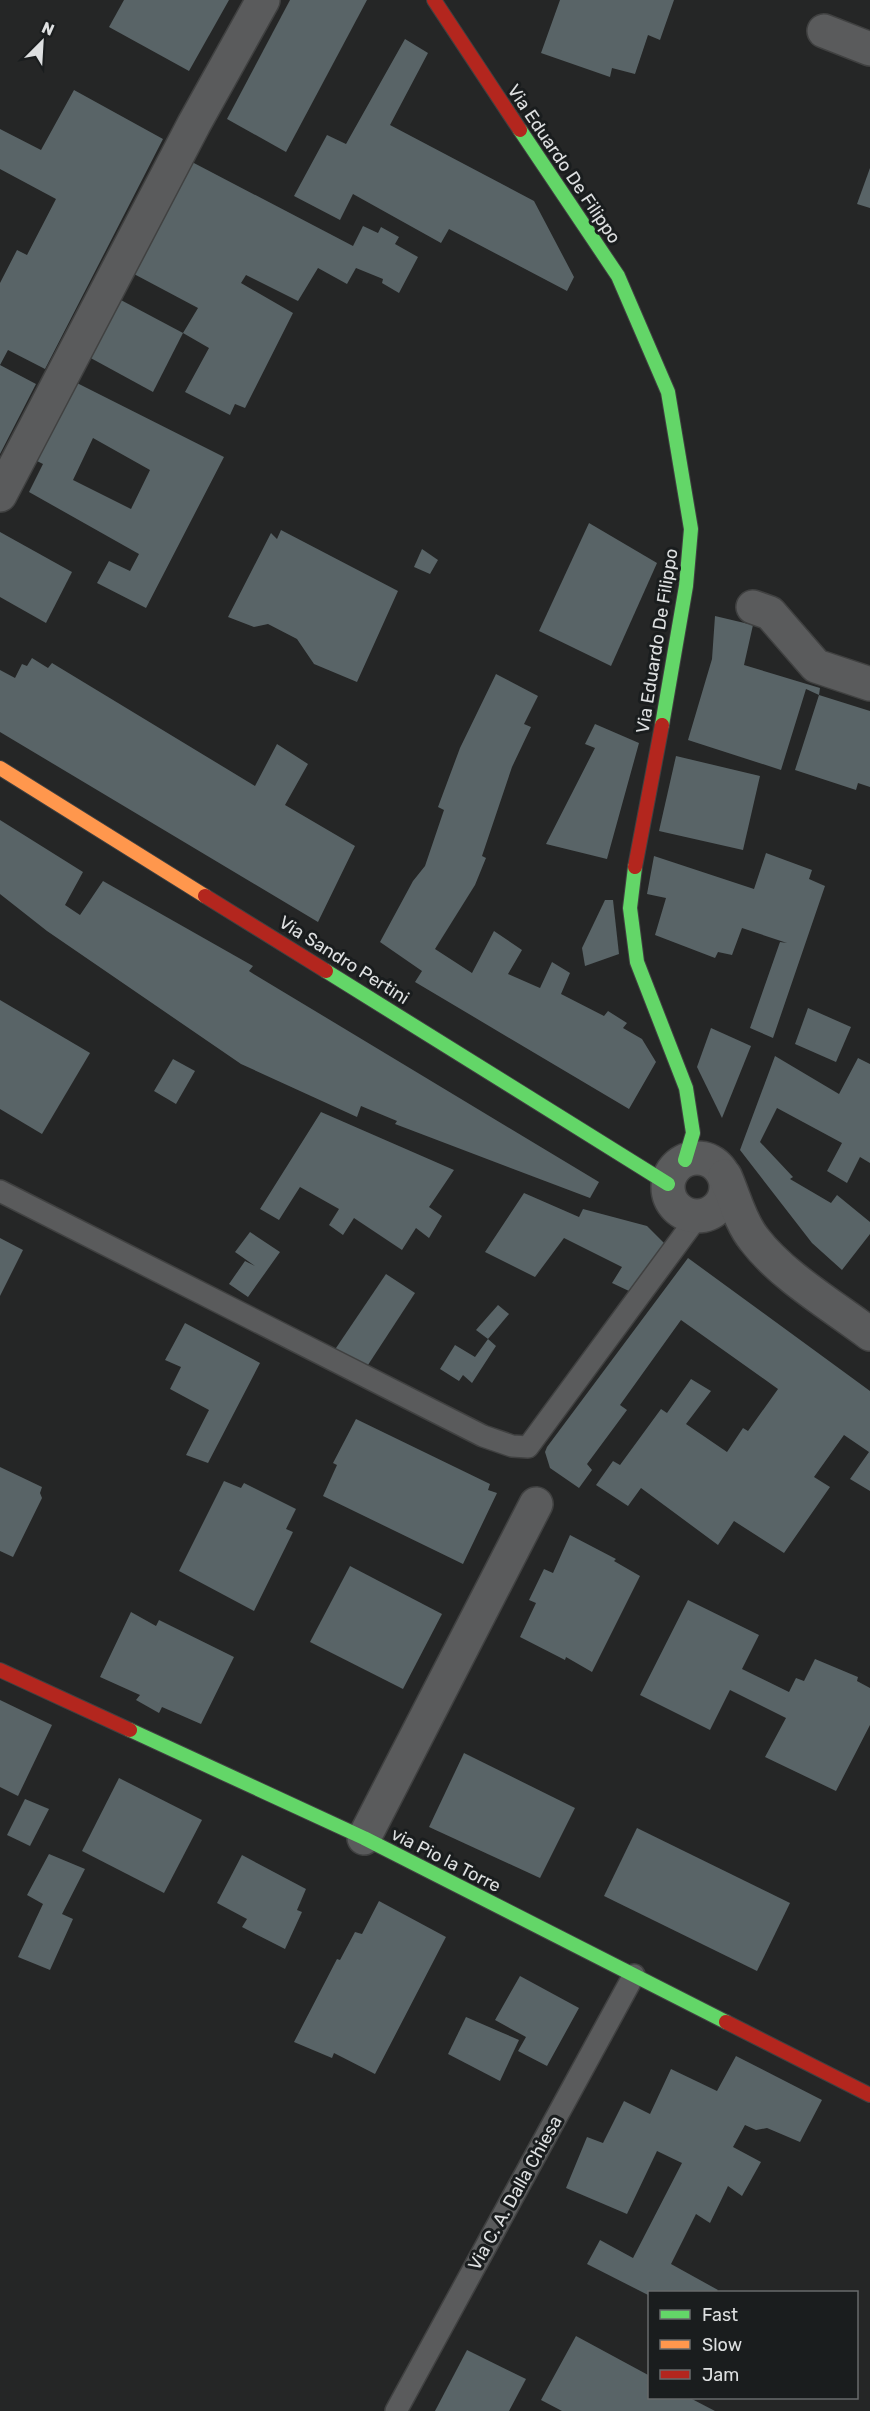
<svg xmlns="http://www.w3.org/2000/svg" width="870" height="2411" viewBox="0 0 870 2411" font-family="Rubik,sans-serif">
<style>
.building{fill:#596467;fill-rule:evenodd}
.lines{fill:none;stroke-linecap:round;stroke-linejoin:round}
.lane-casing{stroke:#404141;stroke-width:24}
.street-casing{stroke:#404141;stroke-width:36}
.fast-casing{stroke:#404141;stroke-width:16}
.slow-casing{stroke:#404141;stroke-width:16}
.jam-casing{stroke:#404141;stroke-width:16}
.lane{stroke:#5a5b5c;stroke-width:21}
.street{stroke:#5a5b5c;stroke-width:33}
.fast{stroke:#63d668;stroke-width:14}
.slow{stroke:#ff974d;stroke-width:14}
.jam{stroke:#b3261e;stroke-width:14}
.labels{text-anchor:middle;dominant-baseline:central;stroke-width:6;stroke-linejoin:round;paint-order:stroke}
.street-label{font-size:18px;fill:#dee0e1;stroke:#1a1d1e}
</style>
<rect width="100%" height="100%" fill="#252626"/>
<!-- building -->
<g class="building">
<path d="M124,0h105l-40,71 -80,-44z"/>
<path d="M290,0h77l-81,152 -59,-33z"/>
<path d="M560,0h114l-14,40 -12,-5 -13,39 -23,-6 -2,9 -69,-24z"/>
<path d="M405,39l23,14 -38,72 144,76 40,76 -7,14 -118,-62 -8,14 -88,-49 -13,26 -46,-24 33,-61 19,9z"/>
<path d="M74,90l89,49 -118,230 -37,-19 -8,15 36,19 -36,70v-171l17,-33 10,5 29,-56 -56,-30v-40l41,21z"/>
<path d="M192,162l161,84 10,-20 15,7 3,-6 18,10 -4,7 23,13 -19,36 -17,-10 1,-4 -27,-11 -9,16 -29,-16 -20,33 -52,-26 -5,8 52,30 -48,95 -10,-4 -5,11 -45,-23 24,-44 -26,-15 15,-25 -64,-34z"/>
<path d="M870,168v40l-13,-4z"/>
<path d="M119,299l64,34 -30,59 -66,-36z"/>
<path d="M75,382l149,75 -78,151 -49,-25 12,-22 21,10 9,-17 -110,-62 14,-28 -10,-5zM93,438l57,32 -19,39 -58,-29z"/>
<path d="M589,523l68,40 -46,103 -72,-35z"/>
<path d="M281,530l117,61 -41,91 -43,-18 -17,-25 -29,-15 -14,3 -26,-10 43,-84 6,6z"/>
<path d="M0,532l72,40 -26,51 -46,-26z"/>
<path d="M422,549l16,11 -8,14 -16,-7z"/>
<path d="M715,616l38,9 -9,40 76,23 -1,7 51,16v76l-12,-4 -2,7 -61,-20 24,-75 -13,-6 -25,81 -93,-30 24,-81z"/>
<path d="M32,658l16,10 4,-5 203,123 22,-42 31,20 -23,41 70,41 -37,76 -318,-190v-62l15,8 7,-14 5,2z"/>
<path d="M496,674l42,22 -14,28 7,3 -19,40 -30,89 4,2 -11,27 -40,64 37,24 22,-42 28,19 -14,24 32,14 12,-26 18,11 -9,21 43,22 4,-5 19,12 -4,5 19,11 14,23 -27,47 -214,-127 7,-11 -42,-29 33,-61 12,-15 19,-56 -6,-3 22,-59z"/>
<path d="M595,724l44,19 -32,116 -61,-15 49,-96 -10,-4z"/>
<path d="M676,756l84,20 -17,74 -84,-19z"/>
<path d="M0,820l83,52 -18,33 15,10 23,-34 150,85 -4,5 3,2 347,209 -9,16 -195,-74 2,-3 -36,-15 -4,11 -116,-53 -194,-133 -47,-37z"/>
<path d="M766,853l46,17 -3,9 16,7 -52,152 -23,-10 30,-86 7,1 -45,-15 -10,27 -14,-3 -3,6 -60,-23 11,-37 -19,-4 7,-38 100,33z"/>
<path d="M605,900h8l6,54 -34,12 -3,-18z"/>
<path d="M0,1000l90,53 -48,81 -42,-25z"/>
<path d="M808,1008l43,19 -15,35 -41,-18z"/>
<path d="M711,1028l40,18 -29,72 -25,-51z"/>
<path d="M775,1056l64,38 19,-36 12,6v99l-10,-6 -13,26 -20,-12 15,-28 -65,-35 -17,34 33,35 -3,2 41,24 6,-8 33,27v12l-28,36 -30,-27 -72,-93z"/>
<path d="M173,1059l22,12 -19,33 -22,-13z"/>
<path d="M321,1112l133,58 -25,37 13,9 -13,22 -13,-10 -14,22 -48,-32 -11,17 -14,-10 10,-16 -39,-22 -21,33 -19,-11z"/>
<path d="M524,1193l55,24 4,-8 64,17 19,19 -37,46 -17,-8 10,-16 -58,-29 -29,39 -50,-25z"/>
<path d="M250,1232l30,20 -32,45 -19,-13 16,-23 10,5 -20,-14z"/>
<path d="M0,1238l23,12 -23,46z"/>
<path d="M688,1258l182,133v100l-20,-12 19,-27 -25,-17 -30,42 16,10 -46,66 -50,-32 -16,24 -77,-57 -13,18 -32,-21 17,-24 7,4 41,-56 6,4 24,-34 20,12 -25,33 41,28 16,-24 5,3 30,-42 -97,-69 -61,85 7,5 -40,54 5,6 -13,18 -29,-20 -5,-16 2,-5z"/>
<path d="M386,1274l29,19 -49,75 -32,-17z"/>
<path d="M498,1305l11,9 -21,25 -12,-9z"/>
<path d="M185,1323l75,40 -52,100 -22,-8 23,-45 -39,-21 11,-22 -16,-7z"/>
<path d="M488,1339l8,7 -24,37 -9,-8 -4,6 -19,-12 15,-24 20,12z"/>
<path d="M356,1419l134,65 -2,6 9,3 -34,71 -140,-68 14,-31 -4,-2z"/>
<path d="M0,1467l42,20 -2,6 2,5 -29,59 -13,-6z"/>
<path d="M224,1481l17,7 3,-5 52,26 -10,20 7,3 -39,79 -75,-40z"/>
<path d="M570,1535l46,24 -2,2 26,15 -48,96 -26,-15 -1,3 -45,-23 16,-34 -7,-3 15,-31 9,4z"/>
<path d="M350,1566l92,48 -39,75 -93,-47z"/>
<path d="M688,1600l71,35 -17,34 47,23 7,-14 8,3 11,-22 43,18 -1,4 13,7v37l-34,66 -71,-34 21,-39 -56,-28 -20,40 -70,-35z"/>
<path d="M131,1612l25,14 3,-6 75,37 -33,67 -39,-17 -3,6 -23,-13 4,-5 -40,-18z"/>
<path d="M0,1700l52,25 -34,71 -18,-9z"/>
<path d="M464,1753l111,55 -35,70 -111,-51z"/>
<path d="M119,1778l83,42 -38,73 -82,-42z"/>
<path d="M25,1799l24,10 -19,37 -23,-11z"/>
<path d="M637,1828l153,75 -33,68 -153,-75z"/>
<path d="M49,1854l36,15 -23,45 11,5 -23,51 -32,-13 25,-53 -16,-9z"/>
<path d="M242,1855l64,34 -9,21 5,2 -17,37 -43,-22 5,-8 -30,-16z"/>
<path d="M379,1901l67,36 -71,137 -41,-21 -2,5 -38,-16 43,-83 3,1 15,-28 7,2z"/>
<path d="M520,1976l59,32 -32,58 -29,-15 8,-14 -31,-17z"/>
<path d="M466,2017l53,23 -19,41 -52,-27z"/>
<path d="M736,2056l86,44 -22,42 -33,-14 -11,2 -11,-5 -12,22 28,15 -19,34 -14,-10 -18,37 -14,-9 -25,50 47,26 -2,2h-66v4l-63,-32 13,-24 33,18 49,-95 -25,-12 -30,63 -61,-26 21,-51 16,6 21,-42 26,13 21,-45 46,22z"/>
<path d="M576,2336l74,40v22h40l25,13h-153l-21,-11z"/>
<path d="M467,2350l59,29 -17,32h-74z"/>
</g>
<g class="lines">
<defs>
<g id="lane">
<path d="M0,1191l483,245 29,10 16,1 170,-231"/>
<path d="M396,2411l238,-436"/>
</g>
<g id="street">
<path d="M824,31l46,18"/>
<path d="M0,495l194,-371 69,-124"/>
<path d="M753,607l17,6 46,53 54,18"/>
<circle cx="697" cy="1187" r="29"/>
<path d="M725,1176c9,20 15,46 29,63 28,37 79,67 116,95"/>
<path d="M364,1838l172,-334"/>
</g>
<g id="fast">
<path d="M520,130l98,146 50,116 23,137 -5,57 -24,139"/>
<path d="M635,867l-5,41 7,54 49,126 7,45 -8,27"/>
<path d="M326,971l342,213"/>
<path d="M130,1730l234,108 362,184"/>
</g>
<path id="slow" d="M0,768l205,128"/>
<g id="jam">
<path d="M434,0l86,130"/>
<path d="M635,867l27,-142"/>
<path d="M205,896l121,75"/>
<path d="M0,1670l130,60"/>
<path d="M726,2022l144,73"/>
</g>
</defs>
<!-- lane casing -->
<use href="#lane" class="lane-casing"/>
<!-- street casing -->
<use href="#street" class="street-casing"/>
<!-- fast casing -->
<use href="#fast" class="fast-casing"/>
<!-- slow casing -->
<use href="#slow" class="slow-casing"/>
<!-- jam casing -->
<use href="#jam" class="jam-casing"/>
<!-- lane -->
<use href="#lane" class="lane"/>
<!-- street -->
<use href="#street" class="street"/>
<!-- fast -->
<use href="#fast" class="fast"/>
<!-- slow -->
<use href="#slow" class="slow"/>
<!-- jam -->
<use href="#jam" class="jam"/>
</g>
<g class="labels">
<!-- street labels -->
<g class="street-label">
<text transform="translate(564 164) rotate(56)">Via Eduardo De Filippo</text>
<text transform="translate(657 641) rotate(-81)">Via Eduardo De Filippo</text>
<text transform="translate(344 960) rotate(32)">Via Sandro Pertini</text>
<text transform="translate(446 1860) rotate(27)">via Pio la Torre</text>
<text transform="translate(515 2193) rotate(-61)">Via C. A. Dalla Chiesa</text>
</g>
</g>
<!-- legend -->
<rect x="648" y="2291" width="210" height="108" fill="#1a1d1e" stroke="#686b6c" stroke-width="1.5"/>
<rect x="660" y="2310" width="30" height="9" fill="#63d668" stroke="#686b6c" stroke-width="1.5"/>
<text x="702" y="2321" font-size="18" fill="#dee0e1">Fast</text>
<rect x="660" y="2340" width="30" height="9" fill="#ff974d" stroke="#686b6c" stroke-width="1.5"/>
<text x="702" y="2351" font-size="18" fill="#dee0e1">Slow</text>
<rect x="660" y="2370" width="30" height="9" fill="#b3261e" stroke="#686b6c" stroke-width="1.5"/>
<text x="702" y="2381" font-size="18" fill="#dee0e1">Jam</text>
<!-- north arrow -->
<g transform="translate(42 42) rotate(24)" stroke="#1a1d1e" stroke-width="4.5" paint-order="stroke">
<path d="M0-4.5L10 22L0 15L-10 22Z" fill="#dee0e1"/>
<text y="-9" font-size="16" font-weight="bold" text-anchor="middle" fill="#dee0e1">N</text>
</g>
</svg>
